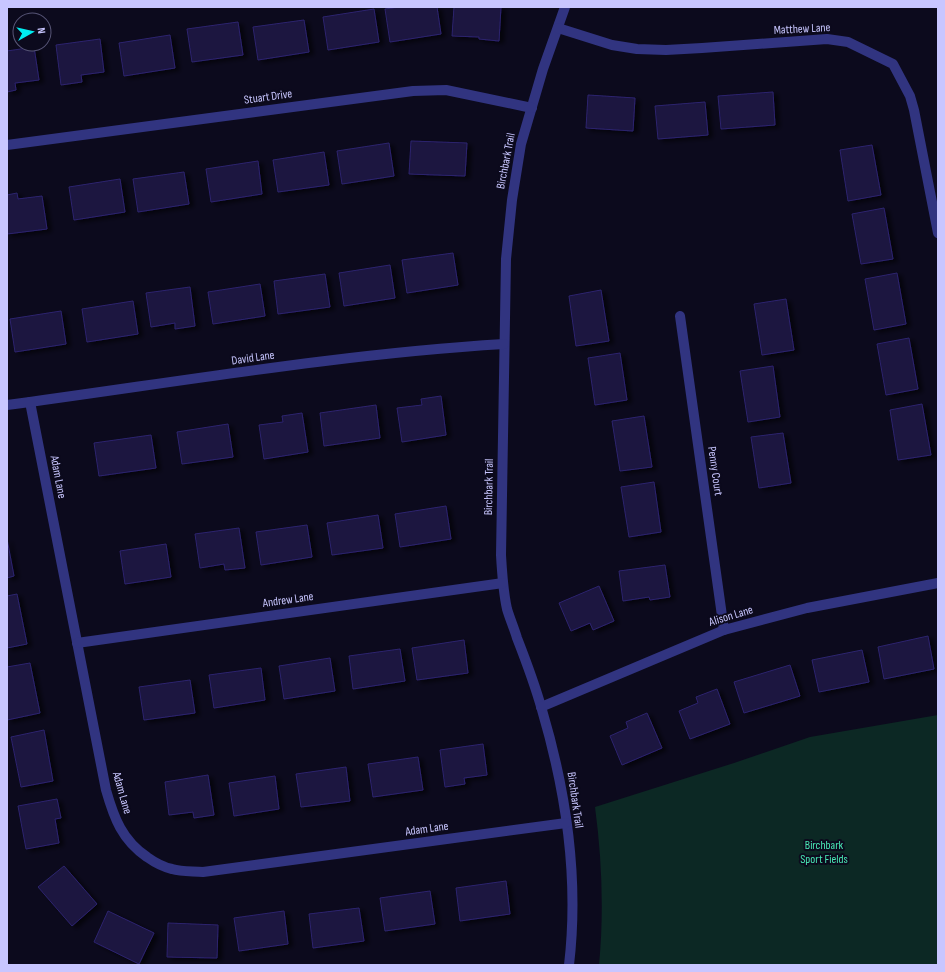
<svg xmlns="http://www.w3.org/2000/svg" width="945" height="972" viewBox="0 0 945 972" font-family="'Sofia Sans Condensed',sans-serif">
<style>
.green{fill:#0c2824}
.building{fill:#1a1440;stroke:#2d246e;filter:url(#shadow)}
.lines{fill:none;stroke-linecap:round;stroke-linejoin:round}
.minor{stroke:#313480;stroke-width:10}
.labels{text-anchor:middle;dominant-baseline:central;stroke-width:4;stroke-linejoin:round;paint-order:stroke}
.street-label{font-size:12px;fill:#c8c6ff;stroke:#0c0a1d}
.park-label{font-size:12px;fill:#49e8b4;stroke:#0c0a1d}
</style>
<defs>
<filter id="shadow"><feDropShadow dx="4.5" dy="2.5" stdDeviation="2" flood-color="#0009"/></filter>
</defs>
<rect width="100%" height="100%" fill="#0c0a1d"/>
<!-- green -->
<path class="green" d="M938,715v250h-339c5,-52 3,-106 -4,-158l139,-44 76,-26z"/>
<!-- building -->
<g class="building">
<path d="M400,7h37l4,27 -51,8 -5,-33z"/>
<path d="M454,7h47l-2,34 -20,-2v-2l-27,-1z"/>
<path d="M374,9l5,33 -51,8 -5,-33z"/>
<path d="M304,20l5,32 -51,8 -5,-33z"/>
<path d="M238,22l5,33 -51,7 -5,-33z"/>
<path d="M170,35l5,33 -51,8 -5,-33z"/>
<path d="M100,39l4,33 -23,3 1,7 -21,3 -5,-40z"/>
<path d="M34,47l5,33 -24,3 1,7 -9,2v-41z"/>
<path d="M773,92l2,33 -54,4 -3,-33z"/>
<path d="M588,95l47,3 -2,33 -47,-3z"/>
<path d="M705,102l3,33 -50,4 -3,-33z"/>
<path d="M411,141l56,2 -2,33 -56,-2z"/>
<path d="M389,143l5,33 -52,8 -5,-33z"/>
<path d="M872,145l9,50 -33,6 -8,-51z"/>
<path d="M324,152l5,33 -51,7 -5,-32z"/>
<path d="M258,161l4,33 -51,8 -5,-33z"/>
<path d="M184,172l5,32 -51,8 -5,-33z"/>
<path d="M120,179l5,33 -51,8 -5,-33z"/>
<path d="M17,193l1,6 24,-3 5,33 -40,5v-39z"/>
<path d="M884,208l9,51 -32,5 -9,-50z"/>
<path d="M453,253l5,32 -51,8 -5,-33z"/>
<path d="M390,265l5,33 -51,8 -5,-33z"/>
<path d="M897,273l9,51 -32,6 -9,-51z"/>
<path d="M325,274l5,33 -52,7 -4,-33z"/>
<path d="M260,284l5,32 -52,8 -5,-32z"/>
<path d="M190,287l5,39 -20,3v-6l-24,4 -5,-34z"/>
<path d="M601,290l8,51 -33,5 -7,-50z"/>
<path d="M786,299l8,51 -32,5 -8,-51z"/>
<path d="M133,301l5,33 -51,8 -5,-33z"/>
<path d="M61,311l5,33 -51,8 -5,-33z"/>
<path d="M909,338l9,51 -32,6 -9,-51z"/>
<path d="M620,353l7,47 -32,5 -7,-47z"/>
<path d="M773,366l7,51 -32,5 -8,-51z"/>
<path d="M441,396l5,39 -44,7 -5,-34 25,-3 -1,-6z"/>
<path d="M922,404l9,51 -33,5 -8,-50z"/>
<path d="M376,405l4,33 -56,8 -4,-33z"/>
<path d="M302,413l6,39 -44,7 -5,-34 24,-3 -1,-6z"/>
<path d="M644,416l8,51 -32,4 -8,-50z"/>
<path d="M228,424l5,33 -51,7 -5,-32z"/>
<path d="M783,433l8,50 -32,5 -8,-51z"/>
<path d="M151,435l5,33 -57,8 -5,-33z"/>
<path d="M654,482l7,50 -32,5 -8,-50z"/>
<path d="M446,506l5,33 -51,8 -5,-33z"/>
<path d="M378,515l5,33 -51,7 -5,-32z"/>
<path d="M307,525l5,32 -51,8 -5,-33z"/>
<path d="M239,528l6,40 -20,2 -1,-6 -24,4 -5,-34z"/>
<path d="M7,539l7,37 -7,2z"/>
<path d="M166,544l5,33 -46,7 -5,-33z"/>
<path d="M665,565l5,32 -20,3 -1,-3 -26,4 -4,-30z"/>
<path d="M599,586l15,35 -21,9 -3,-7 -19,8 -12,-28z"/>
<path d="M17,594l10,50 -20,4v-52z"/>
<path d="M928,636l6,33 -50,10 -6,-32z"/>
<path d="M464,640l4,33 -51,7 -5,-32z"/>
<path d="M400,649l5,32 -52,8 -4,-33z"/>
<path d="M862,650l7,32 -50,10 -7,-32z"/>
<path d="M330,658l5,33 -51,8 -5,-33z"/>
<path d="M30,663l10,50 -33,7v-53z"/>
<path d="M790,665l10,31 -56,17 -10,-31z"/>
<path d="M261,668l4,32 -51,8 -5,-33z"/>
<path d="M190,680l5,33 -51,7 -5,-33z"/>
<path d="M717,689l13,35 -40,15 -11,-28 19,-8 -2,-6z"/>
<path d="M647,713l15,35 -40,17 -12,-29 18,-8 -2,-6z"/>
<path d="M44,730l9,51 -32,6 -10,-50z"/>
<path d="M483,744l4,31 -23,3 1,6 -20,3 -5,-37z"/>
<path d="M418,757l5,33 -50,7 -5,-33z"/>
<path d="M346,767l4,34 -49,6 -5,-33z"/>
<path d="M208,775l6,40 -20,3 -1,-6 -24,3 -4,-33z"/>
<path d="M275,776l4,33 -45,7 -5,-33z"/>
<path d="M57,799l4,19 -6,1 4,24 -33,6 -8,-43z"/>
<path d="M64,866l33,38 -25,22 -34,-39z"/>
<path d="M506,881l4,33 -50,7 -4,-33z"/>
<path d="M430,891l5,33 -50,7 -5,-33z"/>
<path d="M359,908l5,33 -51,7 -4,-34z"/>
<path d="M108,911l46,22 -15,31 -45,-22z"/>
<path d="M284,911l4,33 -49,7 -5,-33z"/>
<path d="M168,923l50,2 -1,33 -50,-1z"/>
</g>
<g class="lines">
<!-- minor -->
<g class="minor">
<path d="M565,7l-22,62 -22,75 -9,56 -6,59 -5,296c1,18 2,36 6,54 3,10 7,19 10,29 9,23 18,47 25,72 24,81 37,170 27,255"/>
<path d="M558,28l54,17 25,4 29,1 36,-2 125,-9 21,3 45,22 17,32 4,14 24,123"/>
<path d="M7,145l406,-54 33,-1 86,18"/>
<path d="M680,316l44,314"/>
<path d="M30,402l76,388c8,28 16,50 41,67 7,5 16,10 25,12 10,3 21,2 31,3l363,-49"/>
<path d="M7,405c165,-22 331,-51 497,-61"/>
<path d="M77,643l426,-60"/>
<path d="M541,707l183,-77 83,-22 131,-25"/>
</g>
</g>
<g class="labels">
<!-- street labels -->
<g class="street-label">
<text transform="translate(802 29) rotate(-3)">Matthew Lane</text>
<text transform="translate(268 97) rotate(-8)">Stuart Drive</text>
<text transform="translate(506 161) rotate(-79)">Birchbark Trail</text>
<text transform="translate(253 358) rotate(-8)">David Lane</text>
<text transform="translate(715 471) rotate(82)">Penny Court</text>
<text transform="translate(58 477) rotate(79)">Adam Lane</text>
<text transform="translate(489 487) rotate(-89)">Birchbark Trail</text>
<text transform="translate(288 600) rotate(-8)">Andrew Lane</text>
<text transform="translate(731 616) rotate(-17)">Alison Lane</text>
<text transform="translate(122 793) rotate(74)">Adam Lane</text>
<text transform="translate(575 800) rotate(82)">Birchbark Trail</text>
<text transform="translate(427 829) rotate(-8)">Adam Lane</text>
</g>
<!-- park labels -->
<g class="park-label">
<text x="824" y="845">Birchbark<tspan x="824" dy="14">Sport Fields</tspan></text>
</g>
</g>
<!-- border -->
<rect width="945" height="972" fill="none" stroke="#c8c6ff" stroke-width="16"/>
<!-- north arrow -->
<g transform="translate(32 32) rotate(82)"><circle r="19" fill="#0c0a1d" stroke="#575577"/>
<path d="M0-3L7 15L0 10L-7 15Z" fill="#00ecf1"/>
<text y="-6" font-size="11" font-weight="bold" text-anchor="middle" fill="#c8c6ff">N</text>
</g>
</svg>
